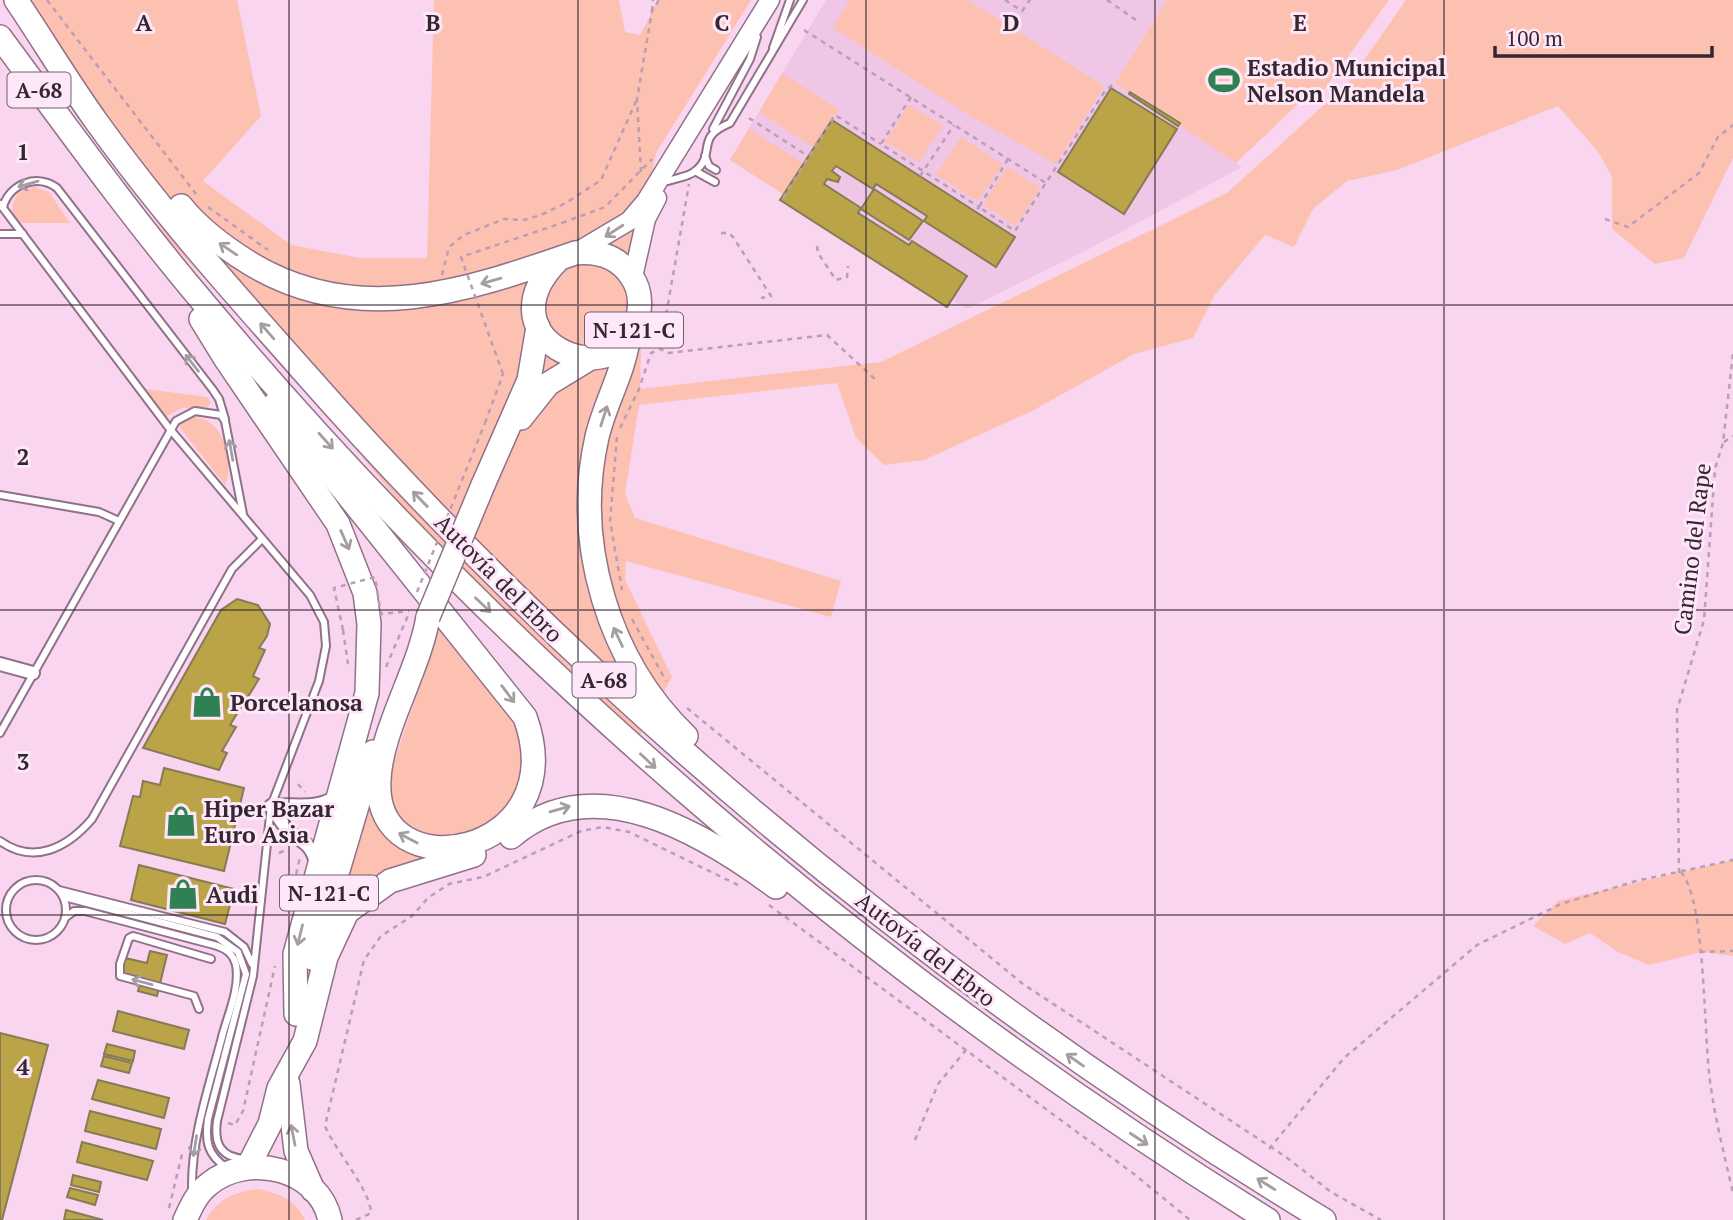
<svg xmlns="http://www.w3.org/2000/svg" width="1733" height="1220" viewBox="0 0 1733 1220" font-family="'PT Serif',serif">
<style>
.built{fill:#f0c6e6}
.green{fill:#fdc1b2}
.building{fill:#bba448;stroke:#857b56;stroke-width:2}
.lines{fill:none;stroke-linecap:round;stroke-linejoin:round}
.lane-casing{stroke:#91718a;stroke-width:10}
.street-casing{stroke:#91718a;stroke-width:16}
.secondary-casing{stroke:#91718a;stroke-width:21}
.highway-casing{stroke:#91718a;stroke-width:26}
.path{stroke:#bb9eb3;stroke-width:2.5;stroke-dasharray:5 5;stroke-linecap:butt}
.lane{stroke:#fff;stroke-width:6}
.street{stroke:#fff;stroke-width:12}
.secondary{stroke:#fff;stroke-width:18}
.highway{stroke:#fff;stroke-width:23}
.highway-bridge-casing{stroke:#91718a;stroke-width:26;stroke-linecap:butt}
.path-bridge{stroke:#bb9eb3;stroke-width:2.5;stroke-dasharray:5 5;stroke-linecap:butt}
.highway-bridge{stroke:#fff;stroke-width:23}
.oneway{stroke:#a49ea2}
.grid{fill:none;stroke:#342731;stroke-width:2;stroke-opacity:0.55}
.labels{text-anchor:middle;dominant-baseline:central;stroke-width:6;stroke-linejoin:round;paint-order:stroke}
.shield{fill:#fee7f8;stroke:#71616d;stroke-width:2}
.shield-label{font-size:21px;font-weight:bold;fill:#342731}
.poi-label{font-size:23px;font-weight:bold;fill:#342731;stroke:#fee7f8;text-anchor:start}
.street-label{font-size:23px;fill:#342731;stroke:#fee7f8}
.grid-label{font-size:23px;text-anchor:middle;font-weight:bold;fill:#342731;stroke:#fee7f8;stroke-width:6;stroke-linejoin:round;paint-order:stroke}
</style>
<rect width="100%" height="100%" fill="#f9d5f0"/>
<!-- built -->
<path class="built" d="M826,0h341l-52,83 127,84 -153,82 -122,60 -237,-149z"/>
<!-- green -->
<g class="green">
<path d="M3,0h234l24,116 -58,65 88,64 69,13h67l7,-258h185l6,32 15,3 18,-35h93l-95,153 -11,52 -5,184 241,-27 346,-169 121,-110 58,-83h327v158l-49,100 -29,6 -43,-35v-52l-13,-24 -41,-47 -161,64 -50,11 -34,28 -19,38 -29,-12 -51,61 -21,42 -59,16 -100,56 -110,50 -40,5 -28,-27 -19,-55 -198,22 -14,89 10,24 206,63 -10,36 -205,-56 -1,19 47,97 -33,60 -200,-186 -144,-177 -124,-131z"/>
<path d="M850,0h118l136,86 -48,78 -89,-50 -134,-86z"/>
<path d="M1167,0h222l-65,90 -22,10 -66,63 -121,-80z"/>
<path d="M782,73l57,37 -25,38 -55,-36z"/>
<path d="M909,105l34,21 -24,36 -34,-20z"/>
<path d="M749,129l56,35 -19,32 -56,-36z"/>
<path d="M961,137l42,28 -25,36 -42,-26z"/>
<path d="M1007,167l33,21 -24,38 -33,-21z"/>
<path d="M34,187l15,5 21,31h-52c-8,-11 -7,-20 1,-31z"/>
<path d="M146,389l61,8 4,5 -3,5 -26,1 -17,9z"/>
<path d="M196,417c28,4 39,43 29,68l-47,-60 9,-7z"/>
<path d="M440,626c26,30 76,75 83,116 9,54 -27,100 -83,94 -12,-1 -26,-2 -36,-10 -8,-7 -14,-27 -19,-38z"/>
<path d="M369,810c17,31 26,33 55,48l-83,48z"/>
<path d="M1733,860v96l-31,-4 -53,13 -31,-13 -28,-19 -25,11 -32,-18 25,-25z"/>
<path d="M258,1189c21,4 38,11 47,31h-99c12,-22 29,-28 52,-31z"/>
</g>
<!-- building -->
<g class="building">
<path d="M1111,88l66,41 -53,85 -66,-42z"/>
<path d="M1130,92l50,31 -2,3 -49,-32z"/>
<path d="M832,120l183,117 -19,30 -72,-46 3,-5 -51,-32 -3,5 -37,-23 -4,5 8,6 -2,5 -11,-3 -3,5 37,24 -3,5 51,32 3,-4 55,35 -20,31 -167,-107z"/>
<path d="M874,189l49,32 -14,19 -48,-31z"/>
<path d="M237,599l21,6 12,19 -3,12 -8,12 6,2 -12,26 6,3 -29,46 6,2 -14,24 5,2 -8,17 -76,-22 78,-138z"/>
<path d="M164,768l80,20 -20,83 -104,-25 13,-50 7,1 3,-16 17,4z"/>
<path d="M139,865l95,24 -9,35 -94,-24z"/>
<path d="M150,951l17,4 -10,41 -19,-5 4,-13 -20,-5 3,-15 22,5z"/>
<path d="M118,1011l71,19 -5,19 -71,-18z"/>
<path d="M0,1033l48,12 -46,175h-2z"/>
<path d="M107,1044l28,7 -2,10 -29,-7z"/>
<path d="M104,1056l28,7 -3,10 -28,-7z"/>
<path d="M98,1080l71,18 -5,20 -72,-19z"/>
<path d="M90,1111l71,18 -5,20 -71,-18z"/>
<path d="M82,1142l71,19 -6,19 -70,-18z"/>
<path d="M73,1175l28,7 -2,10 -28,-7z"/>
<path d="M70,1188l28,7 -3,10 -28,-8z"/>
<path d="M66,1210l37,10h-39z"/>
</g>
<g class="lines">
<defs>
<g id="lane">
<path d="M773,48l17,-48"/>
<path d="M713,129l37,-70 7,-22"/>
<path d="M705,156l4,10 7,4"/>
<path d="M695,171l20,11"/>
<path d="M668,181c8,-3 19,-4 26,-9 24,-18 -1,-34 36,-49l73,-123"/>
<path d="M0,204l169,224 141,167 14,27 2,24 -7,35 -48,125 -18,170 -36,145c-3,22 3,37 29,38"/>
<path d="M3,207c6,-23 35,-34 54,-19l156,202 6,9 6,20"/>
<path d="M0,234h23"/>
<path d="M0,495l99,17 20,9"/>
<path d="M0,733l176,-312 19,-10 26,4 4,6 18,93"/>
<path d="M0,841c34,24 67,7 92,-22l140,-250 30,-30"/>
<circle cx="36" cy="910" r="30"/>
<path d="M59,890l166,42 19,15 8,17"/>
<path d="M64,897l153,40 21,15 8,22 -38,145c-3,22 -1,36 19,49"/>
<path d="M66,917l8,-6h11l129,34c11,3 19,8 22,20 4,22 -7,47 -13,68 -13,51 -32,103 -31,157"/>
<path d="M199,1009l-5,-13 -74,-20v-12l9,-26 4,-2 78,23"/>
</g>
<g id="street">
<path d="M0,664l33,9"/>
<path d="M316,863c-4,-17 -11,-20 -24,-29 -8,-6 -15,-20 -21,-28 23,-3 47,5 67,-11"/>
</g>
<g id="secondary">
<path d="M575,253l54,-32 17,-20 124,-201"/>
<path d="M633,277l13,-58 11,-21"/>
</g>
<g id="highway">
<path d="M16,0c27,40 52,82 80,121 63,88 136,170 208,251 294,334 639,617 1020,848"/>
<path d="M0,37c66,89 131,180 203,265 302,361 666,670 1065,918"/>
<path d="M181,206c19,24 44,42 70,58 107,64 215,27 324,-11 22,-2 43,3 56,23 9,12 10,27 7,41 -16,84 -160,25 -81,-56"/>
<path d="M201,319l24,39 113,166 27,69 4,31 -2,69 -72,261 1,60"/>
<path d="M628,340c-5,34 -23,63 -31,97 -24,106 11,224 89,299"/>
<path d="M275,404l250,313c51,141 -153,177 -146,63 2,-51 40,-109 49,-163"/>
<path d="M521,418l27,-34 41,-25"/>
<path d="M483,485l46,-105 9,-53"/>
<path d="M511,837c82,-71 192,-4 265,50"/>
<path d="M312,958l61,-206"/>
<path d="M288,1084l8,67 17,39"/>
<path d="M248,1167l22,-43 9,-36 26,-47 21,-84 21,-45 43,-31 84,-26"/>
<path d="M185,1220c6,-13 12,-27 24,-36 39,-32 110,-16 121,36"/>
</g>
</defs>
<!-- lane casing -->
<use href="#lane" class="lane-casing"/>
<!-- street casing -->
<use href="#street" class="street-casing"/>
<!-- secondary casing -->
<use href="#secondary" class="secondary-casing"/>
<!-- highway casing -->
<use href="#highway" class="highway-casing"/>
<!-- path -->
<g class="path">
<path d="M47,0l149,194"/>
<path d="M1005,0l17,11 8,-11"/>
<path d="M1107,0l29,20"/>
<path d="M652,11l1,-11"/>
<path d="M804,30l242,153"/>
<path d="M911,97l-30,47 98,63 -4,6"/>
<path d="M749,118l59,38"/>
<path d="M1008,159l-29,48 36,24 90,-140 10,-8"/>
<path d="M641,172l-4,-73 15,-88 7,-11"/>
<path d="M920,176l34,-51"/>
<path d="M783,198l52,-83 46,29"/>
<path d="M208,207l60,43"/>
<path d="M1605,219l23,8 71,-54 19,-36 15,-12"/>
<path d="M562,223l43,-16 47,-48"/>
<path d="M721,233h8l4,4 38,59 -10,2"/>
<path d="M817,246l1,7 18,27 11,-3 1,-11"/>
<path d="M442,275l7,-28 15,-12 40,-16 20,1 17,-5 25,-12 35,-23 36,-81"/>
<path d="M661,344l28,-160"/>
<path d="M485,423l18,-49"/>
<path d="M620,428l19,-39 12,-36 9,-4 8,4 159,-18 49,45"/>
<path d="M617,437l-7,84 12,69"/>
<path d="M1724,442l9,-6"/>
<path d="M632,619l34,62"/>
<path d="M343,630l5,34"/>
<path d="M386,667l23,-54"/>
<path d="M687,708l336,276 263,173 45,35 50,28"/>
<path d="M298,784l7,8"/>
<path d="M279,853l9,-4"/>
<path d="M1681,872c26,30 22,170 30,216 5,35 14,70 22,105"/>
<path d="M1679,873l-2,-163 27,-90 11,-151 8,-26 10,-90"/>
<path d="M294,884l6,-27"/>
<path d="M769,905l365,269 56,46"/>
<path d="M1700,952l33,-1"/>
<path d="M228,1123l7,2 8,-14 32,-145"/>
<path d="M915,1140l23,-56 28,-34"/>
<path d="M1269,1149l75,-91 133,-113 84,-41 75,-23 97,-21"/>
<path d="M169,1208l14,-58"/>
<path d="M356,1220l15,-7c-1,-24 -35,-61 -46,-87l39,-166 17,-24 31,-20 16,-18 21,-14 34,-7 98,-46 22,-4 26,5 111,54"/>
</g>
<!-- lane -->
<use href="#lane" class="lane"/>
<!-- street -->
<use href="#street" class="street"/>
<!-- secondary -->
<use href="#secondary" class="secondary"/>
<!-- highway -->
<use href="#highway" class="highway"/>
<defs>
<path id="highway-bridge" d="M428,617l55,-132"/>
</defs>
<!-- highway-bridge casing -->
<use href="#highway-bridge" class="highway-bridge-casing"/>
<!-- path-bridge -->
<g class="path-bridge">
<path d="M503,374l-42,-117 101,-34"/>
<path d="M417,592l68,-169"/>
<path d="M343,630l-9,-42 41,-11 6,37 28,-3"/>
</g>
<!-- highway-bridge -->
<use href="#highway-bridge" class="highway-bridge"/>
</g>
<!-- one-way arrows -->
<defs><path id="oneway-shaft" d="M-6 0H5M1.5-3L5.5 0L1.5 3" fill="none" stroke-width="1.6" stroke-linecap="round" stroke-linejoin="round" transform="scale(1.75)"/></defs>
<g class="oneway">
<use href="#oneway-shaft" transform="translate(28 184) rotate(164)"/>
<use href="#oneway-shaft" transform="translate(614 231) rotate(147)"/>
<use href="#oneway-shaft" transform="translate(228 249) rotate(-146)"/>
<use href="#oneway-shaft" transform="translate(491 281) rotate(164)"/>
<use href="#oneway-shaft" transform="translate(267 331) rotate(-131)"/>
<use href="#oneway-shaft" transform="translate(192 363) rotate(-128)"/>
<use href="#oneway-shaft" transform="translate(604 416) rotate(-72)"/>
<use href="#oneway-shaft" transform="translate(326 441) rotate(48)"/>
<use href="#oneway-shaft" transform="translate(231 450) rotate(-100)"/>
<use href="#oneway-shaft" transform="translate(420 499) rotate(-134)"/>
<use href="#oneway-shaft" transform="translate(345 540) rotate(66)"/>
<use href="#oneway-shaft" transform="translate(483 605) rotate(44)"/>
<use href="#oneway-shaft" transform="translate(618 637) rotate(-115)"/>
<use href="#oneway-shaft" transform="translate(508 694) rotate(53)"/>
<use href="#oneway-shaft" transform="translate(648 761) rotate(43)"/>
<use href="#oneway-shaft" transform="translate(560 809) rotate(-16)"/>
<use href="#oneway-shaft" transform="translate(408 838) rotate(-152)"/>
<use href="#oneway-shaft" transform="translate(300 935) rotate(104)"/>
<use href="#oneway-shaft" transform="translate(142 982) rotate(-165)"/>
<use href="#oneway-shaft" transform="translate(1075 1060) rotate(-145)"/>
<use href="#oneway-shaft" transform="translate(293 1135) rotate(-101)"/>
<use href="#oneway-shaft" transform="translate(1139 1139) rotate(33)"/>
<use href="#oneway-shaft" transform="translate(195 1146) rotate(99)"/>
<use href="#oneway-shaft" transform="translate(1266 1184) rotate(-148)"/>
</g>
<!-- grid -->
<path class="grid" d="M289,0v1220M578,0v1220M866,0v1220M1155,0v1220M1444,0v1220M0,305h1733M0,610h1733M0,915h1733"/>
<!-- icons -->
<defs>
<symbol id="stadium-bare" viewBox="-9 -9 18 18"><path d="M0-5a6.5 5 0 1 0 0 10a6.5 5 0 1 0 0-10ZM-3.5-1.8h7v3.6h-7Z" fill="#2f8052" stroke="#fee7f8" stroke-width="2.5" paint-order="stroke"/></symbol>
<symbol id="shop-bare" viewBox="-9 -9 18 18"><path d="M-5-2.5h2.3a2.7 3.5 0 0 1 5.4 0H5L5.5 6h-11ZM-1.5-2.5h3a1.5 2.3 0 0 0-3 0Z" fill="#2f8052" stroke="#fee7f8" stroke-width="2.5" paint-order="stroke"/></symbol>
</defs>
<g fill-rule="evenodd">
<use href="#stadium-bare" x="1202" y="58" width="44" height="44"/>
<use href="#shop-bare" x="185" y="680" width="44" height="44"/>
<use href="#shop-bare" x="159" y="799" width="44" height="44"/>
<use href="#shop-bare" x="161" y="872" width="44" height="44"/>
</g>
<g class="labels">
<!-- shield labels -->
<g class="shield">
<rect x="7.5" y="72.5" width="63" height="35" rx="5"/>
<rect x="585" y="312.5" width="98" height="35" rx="5"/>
<rect x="572.5" y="662.5" width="63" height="35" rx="5"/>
<rect x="280" y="875.5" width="98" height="35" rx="5"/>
</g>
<g class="shield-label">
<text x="39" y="90">A-68</text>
<text x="634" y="330">N-121-C</text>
<text x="604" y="680">A-68</text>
<text x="329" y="893">N-121-C</text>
</g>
<!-- poi labels -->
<g class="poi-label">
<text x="1247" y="67">Estadio Municipal<tspan x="1247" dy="26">Nelson Mandela</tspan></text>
<text x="230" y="702">Porcelanosa</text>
<text x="204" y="808">Hiper Bazar<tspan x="204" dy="26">Euro Asia</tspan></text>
<text x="206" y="894">Audi</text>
</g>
<!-- street labels -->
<g class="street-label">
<text transform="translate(1692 549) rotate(-83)">Camino del Rape</text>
<text transform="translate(499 578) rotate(45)">Autovía del Ebro</text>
<text transform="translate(926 949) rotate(38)">Autovía del Ebro</text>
</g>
</g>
<g class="grid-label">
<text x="144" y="31">A</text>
<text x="433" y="31">B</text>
<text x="722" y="31">C</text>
<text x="1011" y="31">D</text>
<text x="1300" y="31">E</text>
<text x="23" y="160">1</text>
<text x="23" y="465">2</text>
<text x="23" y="770">3</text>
<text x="23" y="1075">4</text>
</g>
<!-- scale -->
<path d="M1495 46v10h217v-10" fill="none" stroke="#342731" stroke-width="3.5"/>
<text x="1506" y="46" font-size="21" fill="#342731" stroke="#fee7f8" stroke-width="5" paint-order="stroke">100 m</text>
</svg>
